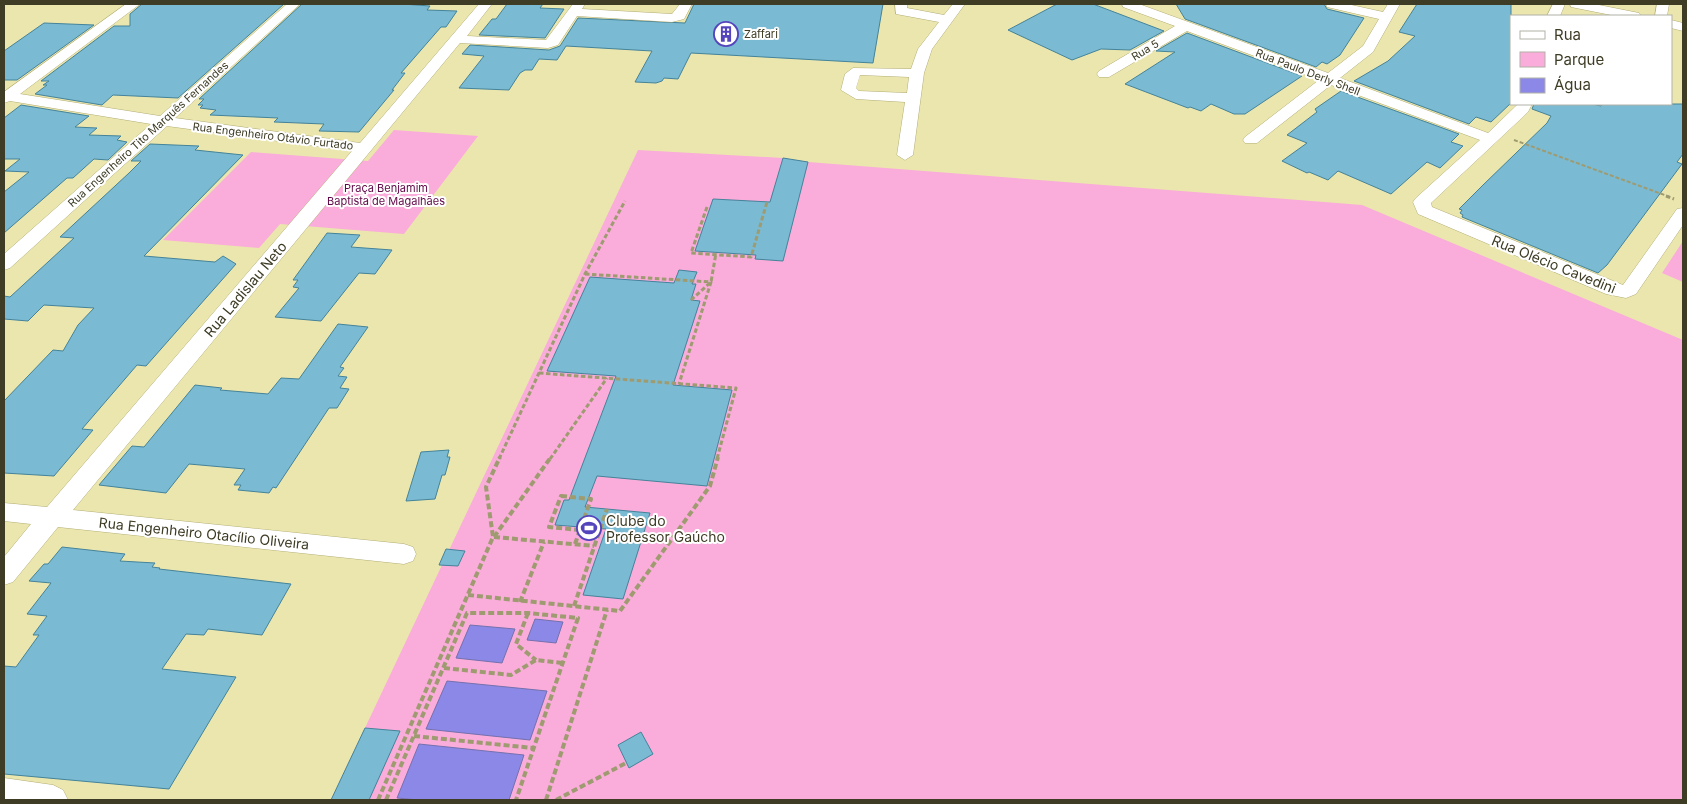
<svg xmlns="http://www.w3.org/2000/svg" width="1687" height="804" viewBox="0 0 1687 804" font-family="Inter,sans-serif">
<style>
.green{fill:#faacda}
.water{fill:#8b88e7;stroke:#7471ad}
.building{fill:#7abad2;stroke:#44839a}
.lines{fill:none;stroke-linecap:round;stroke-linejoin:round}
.minor-casing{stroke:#b3ae77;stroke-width:1}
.path-far2{stroke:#9f9b71;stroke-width:2;stroke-dasharray:4 2;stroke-linecap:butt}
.path-far1{stroke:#9f9b71;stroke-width:3;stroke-dasharray:4.5 2.5;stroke-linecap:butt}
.path{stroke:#9f9b71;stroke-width:4;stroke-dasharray:6 3;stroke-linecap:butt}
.minor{fill:#fff;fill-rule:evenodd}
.labels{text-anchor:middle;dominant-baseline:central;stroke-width:4;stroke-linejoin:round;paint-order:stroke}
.far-poi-label{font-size:11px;fill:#3e3c25;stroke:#fff;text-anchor:start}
.far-street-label{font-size:11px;fill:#3e3c25;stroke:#fff}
.far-park-label{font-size:11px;fill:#610948;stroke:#fff}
.street-label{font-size:14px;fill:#3e3c25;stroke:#fff}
.poi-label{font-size:14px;fill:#3e3c25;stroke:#fff;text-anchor:start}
</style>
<rect width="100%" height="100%" fill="#ebe6ad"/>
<!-- green -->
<g class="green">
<path d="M394,130l84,6 -74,98 -124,-10 -21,24 -96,-8 88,-88 117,9z"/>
<path d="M638,150l145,8 25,4 554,43 321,135v460h-1352z"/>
<path d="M1683,241v41l-21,-9z"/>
</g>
<!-- water -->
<g class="water">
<path d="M535,619l28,3 -7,21 -29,-3z"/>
<path d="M470,625l45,4 -13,34 -46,-5z"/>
<path d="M447,681l100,10 -17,49 -104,-11z"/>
<path d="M419,744l105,11 -15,45h-91l-21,-2z"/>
</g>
<!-- building -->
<g class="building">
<path d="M142,4h142l-106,94 -65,-3 -11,10 -67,-11 12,-9h-4l6,-4h-8l73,-55h16v-12z"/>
<path d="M302,4h101l27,2 -3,4 30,1 -11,16h-5l-40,46h4l-13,17h2l-35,42 -40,-1 5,-7 -50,-2 4,-4 -68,-3 6,-5 -16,-2 3,-3h-5l6,-6h-5z"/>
<path d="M507,4h36l-3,4 24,1 -19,29 -66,-3 13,-16h4z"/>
<path d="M694,4h189l-10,59 -182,-10 -13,26 -14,-1 -2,3 -6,2 -21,-1 17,-31 -86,-5 -9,14 -18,-1 -7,11h-7l-5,3 -11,17 -50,-2 25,-32 -22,-2 8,-9 79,5 11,-4 18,-28 107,5z"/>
<path d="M1057,4h36l71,27 -34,19 -29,-1 -29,11 -64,-30z"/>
<path d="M1176,4h148l3,5 37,9 -24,37 -13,9 -5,-2 -6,5 -131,-48z"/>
<path d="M1417,4h94v99l-20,19 -15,-5 -7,7 -115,-43 34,-20 27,-25 -16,-4z"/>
<path d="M44,23l50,2 -77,55h-13v-29z"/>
<path d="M1187,33l115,43 -57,38h-11l-23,-10 -10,7 -11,-4 -2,1 -63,-24 50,-32 -19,-1z"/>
<path d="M1341,91l118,43 -8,8 12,4 -23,22 -13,-6 -36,32 -53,-23 -10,9 -19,-8 -2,1 -25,-12 25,-18 -20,-8 30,-23 -2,-3z"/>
<path d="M1534,104h58l9,2 1,-2h81v50l-6,8 5,2 -75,101 -9,8 -136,-56 1,-2 -3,-2 2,-3 -3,-1 24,-24 64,-62 4,-7 -19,-7z"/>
<path d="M21,105l68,11 -14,11 22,1 -8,7 32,1 -4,4 10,2 -19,18 -14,-1 -21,19h-6l-63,55v-41l25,-20 -24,-1 15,-12h-16v-41z"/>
<path d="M150,144l49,2 -4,4 48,5 -99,101 71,6 8,-6 13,8 -90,102 -9,-1 -55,64 11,1 -39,46 -50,-3v-72l49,-51 10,1 15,-26 16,-17 -50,-3 -16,16 -24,-2v-23l6,1 64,-59 -14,-1 69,-64 12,-12h-10z"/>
<path d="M783,158l25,4 -25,99 -28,-2 1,-4 -61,-4 18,-52 57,3z"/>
<path d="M327,233l33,2 -9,12 41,3 -17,24 -16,-1 -38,48 -46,-4 24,-29 -6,-1 5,-7h-5z"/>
<path d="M679,270l18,2 -5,12h4l-5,16 9,1 -27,84 59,5 -25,96 -110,-10 -12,31 65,6 -27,86 -40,-4 23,-66 -51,-4 9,-25h5l47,-124 -69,-5 43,-94 84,6z"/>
<path d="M338,324l30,3 -28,40 4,1 -6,8 9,1 -7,11 9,1 -12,19h-8l-53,80 -3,-1 -4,6 -31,-3 3,-5h-7l11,-16 -56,-5 -23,29 -67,-8 33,-39 12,1 51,-62 27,3 -2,2 48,4 13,-16 18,1z"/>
<path d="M449,450l-2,7h3l-5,18h-3l-7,24 -29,2 15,-49z"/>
<path d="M62,547l63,7 -5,7 35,2 -3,4 8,1 -1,1 132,15 -29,51 -54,-6 -4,6 -18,-1 -24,35 74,8 -67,112 -165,-15v-108l12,1 23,-32h-6l14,-19 -20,-2 24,-31 -22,-2 15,-17h4z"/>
<path d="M446,549l19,2 -7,15 -19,-1z"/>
<path d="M365,728l35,3 -31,69h-38z"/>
<path d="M641,732l12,22 -24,14 -11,-23z"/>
</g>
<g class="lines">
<defs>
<g id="minor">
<path d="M126,4h14l-120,90 140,22 127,-112h13l-125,114 185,25 119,-139h13l-25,32 79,4 27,-36h12l-3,5 90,5 8,-10h12l-8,15 -12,3 -95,-6 -19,29 -10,3 -88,-5 -387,467 331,34 9,3 3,7 -3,7 -9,3 -346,-37 -45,55 -9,3v-28l27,-33 -27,-3v-18l43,4 305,-356 -185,-25 -157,142 -6,2v-16l147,-130 -141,-23 -6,2v-11z"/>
<path d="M895,4h12v4l37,7 9,-11h12l-33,45 -8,24 -11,82 -8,5 -8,-5 8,-53 -49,-3 -15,-9 4,-16 8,-6 58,1 7,-20 21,-27 -43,-8zM860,75l49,2 -2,16 -48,-2 -3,-3z"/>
<path d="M1122,4h17l189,69 35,-27 16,-27 -52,-12 -1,-3h21l36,8 5,-8h12l-27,48 -33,26 148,55 30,-29h14l-4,8 -97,91 1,4 191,78 54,-76 6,-1v17l-47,69 -10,4 -20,-4 -188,-80 -5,-12 3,-4 64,-58 -149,-55 -74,58h-12l-2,-3 2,-3 74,-57 -132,-49 -78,46h-10l-2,-3 2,-3 76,-45 -52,-19z"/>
<path d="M1553,4h12l-5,12h-13z"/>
<path d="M1570,4h24l45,9 2,3h-25l-45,-9z"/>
<path d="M1657,4h12l-2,12h-12z"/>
<path d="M1671,20l12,3v8l-12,-3z"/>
<path d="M4,778l49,7 10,5 5,10h-64z"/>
</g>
</defs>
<!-- minor casing -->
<use href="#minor" class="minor-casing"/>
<!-- path-far2 -->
<path class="path-far2" d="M1514,140l156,57"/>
<!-- path-far1 -->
<g class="path-far1">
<path d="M1666,196l8,3"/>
<path d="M707,207l-16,46 60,4 16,-55"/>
<path d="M585,274l126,8 -32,102"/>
<path d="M691,300l20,-18 5,-29"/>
<path d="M539,373l197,15 -19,71"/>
<path d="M499,459l86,-185 40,-73"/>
<path d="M550,459l57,-81"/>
</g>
<!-- path -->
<g class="path">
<path d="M561,496l30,3 -11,31 -31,-3z"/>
<path d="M494,537l57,-80"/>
<path d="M494,537l100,9"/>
<path d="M575,544l5,-14"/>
<path d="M468,595l152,16 90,-125 8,-29"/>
<path d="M520,602l24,-60"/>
<path d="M574,606l33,-97"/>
<path d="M528,613l-12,31 20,16"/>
<path d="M444,668l67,7 25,-15 26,3"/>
<path d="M414,736l119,12"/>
<path d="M378,800l115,-263 -7,-50 14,-30"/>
<path d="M386,800l81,-187h61l50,5 -62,182"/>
<path d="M546,800l61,-190"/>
<path d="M556,800l70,-37"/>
</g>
<!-- minor -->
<use href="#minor" class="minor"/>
</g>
<!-- icons -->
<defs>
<symbol id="building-ring" viewBox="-11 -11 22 22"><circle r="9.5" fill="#fff" stroke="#5545bd" stroke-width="1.5"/><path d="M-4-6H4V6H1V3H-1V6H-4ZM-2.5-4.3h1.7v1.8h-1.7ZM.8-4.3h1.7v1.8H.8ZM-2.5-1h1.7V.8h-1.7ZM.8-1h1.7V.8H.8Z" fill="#5545bd"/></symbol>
<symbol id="stadium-ring" viewBox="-11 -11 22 22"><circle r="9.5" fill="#fff" stroke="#5545bd" stroke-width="1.5"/><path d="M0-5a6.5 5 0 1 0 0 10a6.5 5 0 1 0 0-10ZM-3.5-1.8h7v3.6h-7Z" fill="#5545bd"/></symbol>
</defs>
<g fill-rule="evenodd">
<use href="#building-ring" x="712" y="20" width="28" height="28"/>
<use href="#stadium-ring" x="575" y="514" width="28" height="28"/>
</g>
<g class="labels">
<!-- far-poi labels -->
<g class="far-poi-label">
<text x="744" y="34">Zaffari</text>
</g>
<!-- far-street labels -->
<g class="far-street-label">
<text transform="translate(1145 50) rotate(-31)">Rua 5</text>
<text transform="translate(1308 72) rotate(21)">Rua Paulo Derly Shell</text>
<text transform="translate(148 134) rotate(-42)">Rua Engenheiro Tito Marquês Fernandes</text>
<text transform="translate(273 136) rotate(7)">Rua Engenheiro Otávio Furtado</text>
</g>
<!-- far-park labels -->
<g class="far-park-label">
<text x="386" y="188">Praça Benjamim<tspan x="386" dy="13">Baptista de Magalhães</tspan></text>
</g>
<!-- street labels -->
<g class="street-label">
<text transform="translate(1554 264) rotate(22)">Rua Olécio Cavedini</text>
<text transform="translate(245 289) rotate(-50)">Rua Ladislau Neto</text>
<text transform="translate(204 533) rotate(6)">Rua Engenheiro Otacílio Oliveira</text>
</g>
<!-- poi labels -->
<g class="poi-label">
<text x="606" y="520">Clube do<tspan x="606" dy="16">Professor Gaúcho</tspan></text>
</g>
</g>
<!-- border -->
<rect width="1687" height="804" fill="none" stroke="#3e3c25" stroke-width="10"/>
<!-- legend -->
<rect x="1510" y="15" width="162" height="90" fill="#ffffff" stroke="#b2b1a8"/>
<rect x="1520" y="31" width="25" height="8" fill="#ffffff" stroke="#b2b1a8"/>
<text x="1554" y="40" font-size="15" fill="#3e3c25">Rua</text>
<rect x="1520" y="52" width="25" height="15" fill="#faacda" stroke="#b2b1a8"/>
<text x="1554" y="65" font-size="15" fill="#3e3c25">Parque</text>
<rect x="1520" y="78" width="25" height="15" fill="#8b88e7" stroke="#b2b1a8"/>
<text x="1554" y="90" font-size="15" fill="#3e3c25">Água</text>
</svg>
